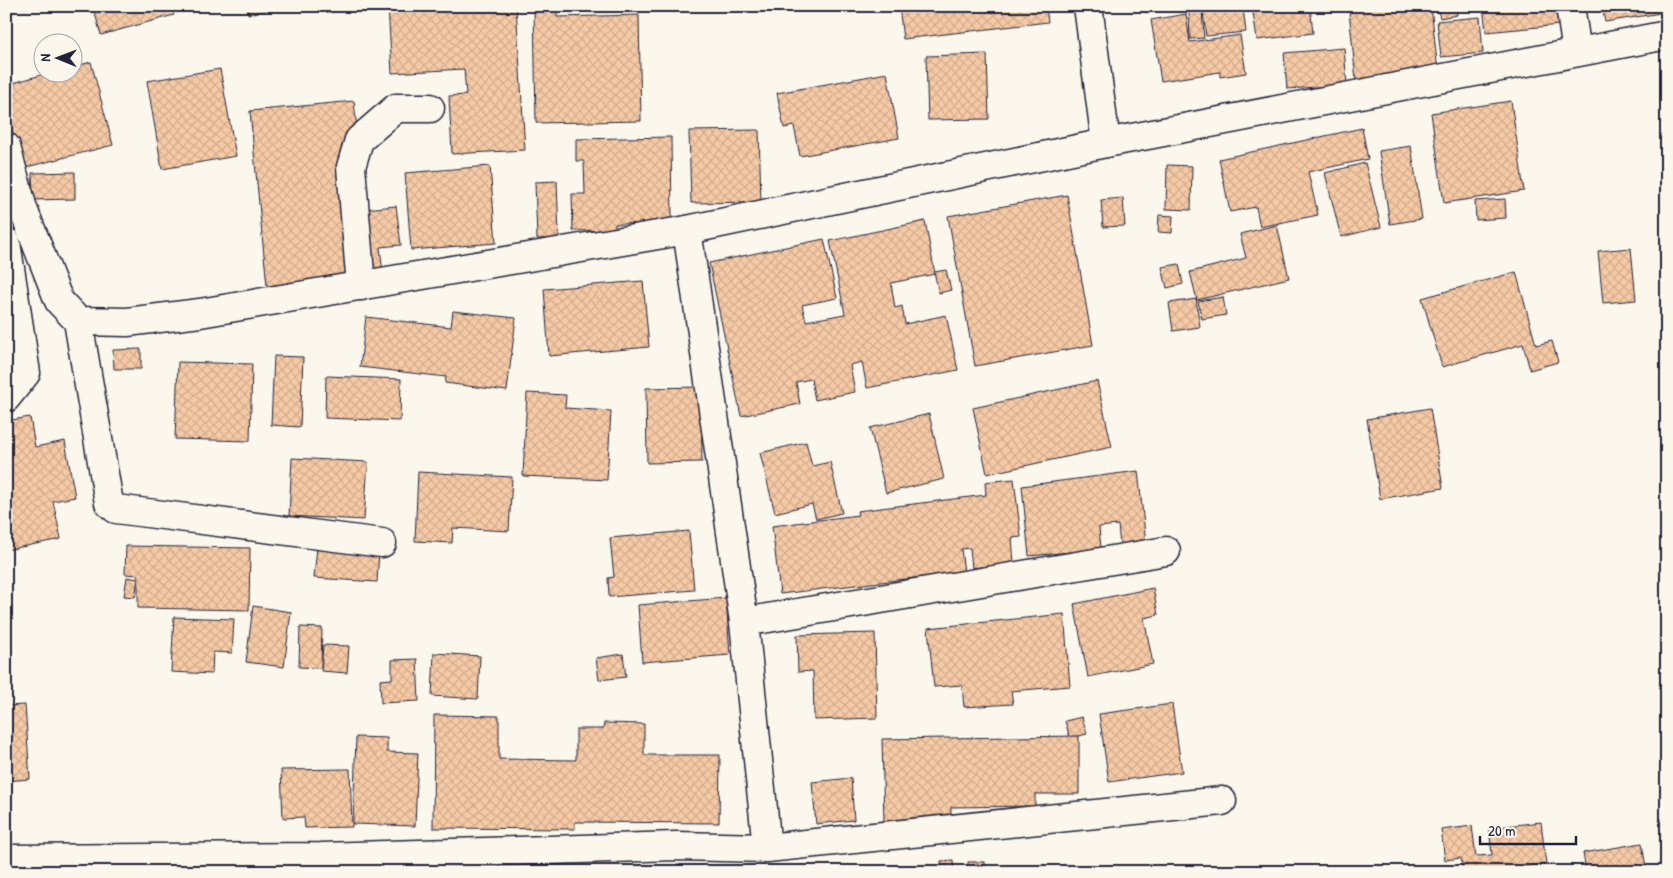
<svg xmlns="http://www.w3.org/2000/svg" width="1673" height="878" viewBox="0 0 1673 878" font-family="'Patrick Hand',sans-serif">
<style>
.building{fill:url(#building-cross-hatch);stroke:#22223b}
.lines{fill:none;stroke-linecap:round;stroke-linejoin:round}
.minor-casing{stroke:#22223b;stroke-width:31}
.minor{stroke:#fbf7ec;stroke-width:28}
</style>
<defs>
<pattern id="building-cross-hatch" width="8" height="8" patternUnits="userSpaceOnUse" patternTransform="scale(1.25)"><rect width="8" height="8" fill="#f6caa5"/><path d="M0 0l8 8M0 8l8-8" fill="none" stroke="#d3ad8f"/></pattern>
</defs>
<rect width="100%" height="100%" fill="#fbf7ec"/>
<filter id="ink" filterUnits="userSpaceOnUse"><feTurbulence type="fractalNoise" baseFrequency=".02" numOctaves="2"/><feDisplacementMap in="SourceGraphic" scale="10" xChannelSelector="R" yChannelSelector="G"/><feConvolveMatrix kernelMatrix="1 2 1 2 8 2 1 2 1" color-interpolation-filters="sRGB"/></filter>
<g filter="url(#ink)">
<!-- building -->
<g class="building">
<path d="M93,6h79l2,9 -73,20z"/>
<path d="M247,6h41l-40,8z"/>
<path d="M388,6h128l9,144 -73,4 -3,-58 17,-1 -2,-26 -72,4z"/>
<path d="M534,6h23v11l82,-2 2,106 -105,2z"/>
<path d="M899,6h147l2,16 -145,17z"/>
<path d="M1143,6h66l-65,6z"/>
<path d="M1252,6h58l3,27 -56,7z"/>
<path d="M1393,6h38l7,66 -82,9 -7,-70z"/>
<path d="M1437,6h19l1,9 -17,3z"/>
<path d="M1483,6h76l1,19 -74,7z"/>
<path d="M1602,6h65v6l-62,10z"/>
<path d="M1243,8l3,24 -40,4 -3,-24z"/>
<path d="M1202,10l2,28 -14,1 -1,-28z"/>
<path d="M1186,14l4,28 50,-7 6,38 -26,4v-5l-59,9 -10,-61z"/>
<path d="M1480,17l3,36 -42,4 -4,-36z"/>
<path d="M1344,48l3,37 -60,4 -3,-36z"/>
<path d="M987,54l2,65 -61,1 -2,-64z"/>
<path d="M91,62l22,83 -90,23 -17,-60v-23l46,-13h20v-5z"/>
<path d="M220,69l16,87 -74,13 -15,-88z"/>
<path d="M887,73l12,65 -99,18 -6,-30 -10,2 -7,-35z"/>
<path d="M354,101l11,108 31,-3 5,39 -21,2 3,27 -116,12 -17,-175z"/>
<path d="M1511,101l13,90 -80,12 -13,-90z"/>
<path d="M1362,128l6,31 -60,13 10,43 -58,12 -4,-20 -26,5 -11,-53z"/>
<path d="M759,130l2,72 -70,1 -2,-72z"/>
<path d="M671,137l1,86 -57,1v6l-42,1 -1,-37h13l-1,-33h-8v-22z"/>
<path d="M1411,146l11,73 -32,5 -11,-73z"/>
<path d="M1365,163l16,64 -40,10 -16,-64z"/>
<path d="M1167,165l25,1 -1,44 -25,-1z"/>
<path d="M490,166l6,77 -85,7 -6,-77z"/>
<path d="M75,172v27l-42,1 -1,-27z"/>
<path d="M557,181l2,57 -22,1 -2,-57z"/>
<path d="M1067,195l26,150 -118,21 -27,-150z"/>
<path d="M1123,198l2,28 -22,1 -2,-27z"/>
<path d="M1505,199l1,19 -30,2 -1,-19z"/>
<path d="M1159,215l14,1 -1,17 -14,-1z"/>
<path d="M925,221l10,53 -44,9 4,25 7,-2 3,18 41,-9 12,55 -91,18 -5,-26 -12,3 5,27 -40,8 -4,-21 -15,3 4,22 -59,12 -32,-153 115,-24 13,59 -35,7 4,16 39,-7 -15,-73z"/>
<path d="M1277,225l12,53 -92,22 -7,-28 56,-14 -6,-24z"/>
<path d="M1631,248l5,52 -33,3 -5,-52z"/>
<path d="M1179,264l4,20 -16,4 -5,-21z"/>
<path d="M946,270l5,20 -12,3 -5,-21z"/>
<path d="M1516,272l20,73 16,-4 6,21 -28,8 -7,-26 -81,23 -20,-69z"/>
<path d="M643,281l6,66 -100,9 -5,-67z"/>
<path d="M1223,297l3,18 -24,4 -4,-18z"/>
<path d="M1196,299l4,28 -27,4 -4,-28z"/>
<path d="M453,311l63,7 -9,73 -62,-8 1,-6 -86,-10 6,-50 85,10z"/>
<path d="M141,349v20h-27l-1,-19z"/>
<path d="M274,356l29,1 -3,70 -29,-2z"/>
<path d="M178,362l74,2 -2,77 -75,-2z"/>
<path d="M326,376l75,3 -1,42 -75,-3z"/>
<path d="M1097,381l15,66 -125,27 -14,-66z"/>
<path d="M701,387l1,75 -55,1 -1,-75z"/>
<path d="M527,393l39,2 -1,13 46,3 -4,69 -84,-4z"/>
<path d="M1430,408l13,80 -63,11 -13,-80z"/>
<path d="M929,414l15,65 -58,14 -16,-65z"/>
<path d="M30,417l5,30 30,-6 10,56 -22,4 8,38 -55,11v-129z"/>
<path d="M806,442l6,24 18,-4 12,51 -26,6 -4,-15 -37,9 -15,-60z"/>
<path d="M292,458l76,4 -4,58 -75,-4z"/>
<path d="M1138,471l8,72 -26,3 -2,-21 -19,2 2,22 -72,7 -7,-70z"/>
<path d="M418,472l94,5 -3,54 -56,-3 -1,15 -37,-2z"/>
<path d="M1014,479l7,58 -9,1 2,25 -42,5 -2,-20 -9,1 3,23 -184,22 -8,-68 86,-11 -1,-4 129,-16 -1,-13z"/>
<path d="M689,531l5,59 -85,7 -1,-19 6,-1 -4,-39z"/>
<path d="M126,546l124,2 -1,62 -111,-2v-33l-13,-1z"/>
<path d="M317,547l62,4 -2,31 -63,-4z"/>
<path d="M127,577l11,2 -3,18 -11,-1z"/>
<path d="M1153,588l5,27 -14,3 9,46 -65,13 -14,-73z"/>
<path d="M726,598l4,57 -88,7 -4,-57z"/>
<path d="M253,606l38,6 -7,55 -38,-5z"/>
<path d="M1064,614l6,72 -59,5 2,13 -49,3 -2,-22 -28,2 -6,-59z"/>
<path d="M174,617l60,2 -2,34 -19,-1 -1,22 -41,-2z"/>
<path d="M300,627l22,1 -1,40 -22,-1z"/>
<path d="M875,633l2,85 -63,2 -1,-49 -15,1 -1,-37z"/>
<path d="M323,645l26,1 -2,27 -26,-2z"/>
<path d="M434,653l46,3 -2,43 -46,-3z"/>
<path d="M623,654l3,23 -27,3 -3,-22z"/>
<path d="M417,659l2,42 -38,2 -1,-23 12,-1v-19z"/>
<path d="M1172,704l10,68 -73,10 -10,-68z"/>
<path d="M25,705l5,74 -24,2v-75z"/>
<path d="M434,715l65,1v43l77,1v-31h27l1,-6 40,1v31h76l-1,68 -144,-1v7l-142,-1z"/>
<path d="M1082,717l5,17 -17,4 -5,-17z"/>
<path d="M1079,736v58h-44v12l-84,1v14l-67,1 -2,-83z"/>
<path d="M356,737l31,1v14l31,1 -3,73 -62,-2z"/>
<path d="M350,769l2,58 -47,1 -1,-11 -21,1 -2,-48z"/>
<path d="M851,778l3,42 -38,4 -4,-42z"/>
<path d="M1541,822l5,42 -62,8h-21l-2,-14 -16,2 -4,-30 31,-4 4,30 16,-1 -3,-27z"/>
<path d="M1642,843l4,25 -25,4h-35l-3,-19z"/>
<path d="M953,860l1,12h-13v-11z"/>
<rect x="968" y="862" width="17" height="10"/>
</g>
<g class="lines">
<defs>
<g id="minor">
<path d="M1088,6l18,137"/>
<path d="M1570,6l7,46"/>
<path d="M6,147l17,62 36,92 19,20 31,182 7,6 266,34"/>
<path d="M687,230l57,392 23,226"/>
<path d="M6,242l20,131 -20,25"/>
<path d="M361,286l-10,-119 8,-27 37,-32h34"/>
<path d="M78,321l49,1 73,-9 487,-83 419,-87 561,-108"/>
<path d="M744,622l422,-71"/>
<path d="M6,859l315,-2 355,-11 91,2 455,-47"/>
</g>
</defs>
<!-- minor casing -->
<use href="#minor" class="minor-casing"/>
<!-- minor -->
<use href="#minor" class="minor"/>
</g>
</g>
<!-- margin -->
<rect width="1673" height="878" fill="none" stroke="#fbf7ec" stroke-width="25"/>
<rect x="12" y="12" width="1648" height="853" fill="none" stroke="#22223b" stroke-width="2" filter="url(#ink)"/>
<!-- north arrow -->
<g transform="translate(58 58) rotate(271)"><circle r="24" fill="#fbf7ec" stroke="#a4a2a5"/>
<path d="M0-4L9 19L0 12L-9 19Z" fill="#22223b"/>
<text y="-8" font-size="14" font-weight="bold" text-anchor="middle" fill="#22223b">N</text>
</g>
<!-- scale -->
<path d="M1480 836v8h96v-8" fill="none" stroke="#22223b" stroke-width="2.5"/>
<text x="1488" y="836" font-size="15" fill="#22223b" stroke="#fbf7ec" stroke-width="4" paint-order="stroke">20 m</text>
</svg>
